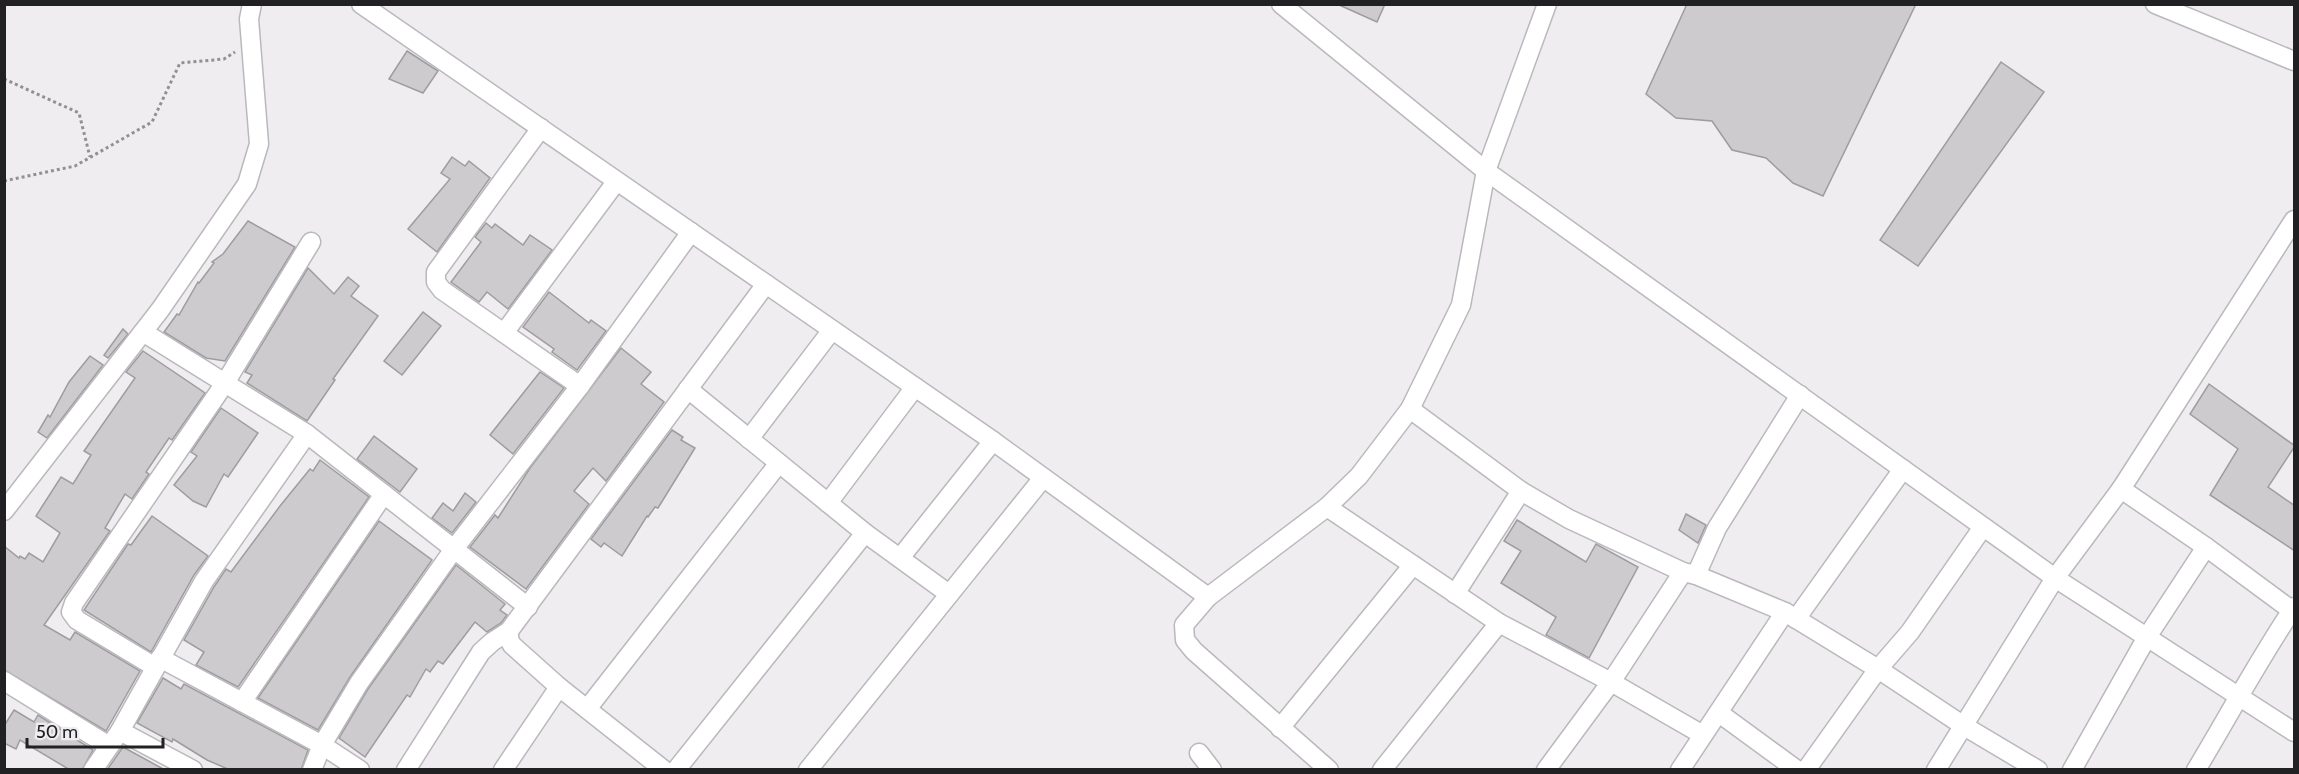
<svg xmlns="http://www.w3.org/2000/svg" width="2299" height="774" viewBox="0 0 2299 774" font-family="Cabin,sans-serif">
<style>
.building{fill:#cecbcf;stroke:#9e9c9f;stroke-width:1.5}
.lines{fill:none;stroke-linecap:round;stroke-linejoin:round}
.minor-casing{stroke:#bab8bc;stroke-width:21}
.path{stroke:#929093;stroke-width:3;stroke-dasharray:3 3;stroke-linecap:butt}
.minor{stroke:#fff;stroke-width:18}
</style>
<rect width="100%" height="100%" fill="#f0edf1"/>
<!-- building -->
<g class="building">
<path d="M1337,4h48l-8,18z"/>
<path d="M1687,4h229l-93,192 -30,-13 -27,-25 -34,-8 -20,-29 -36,-3 -30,-24z"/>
<path d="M407,51l31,20 -15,22 -34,-14z"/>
<path d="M2001,62l43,30 -126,174 -38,-26z"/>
<path d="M452,157l13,9 4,-5 21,17 -53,74 -29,-23 42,-50 -9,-6z"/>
<path d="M248,221l47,26 -70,114 -19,-3 -42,-26 13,-18 2,1 19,-33 1,1 15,-20 -2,-1 11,-8z"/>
<path d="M486,223l6,5 3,-4 28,21 7,-10 22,15 -44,59 -21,-17 -8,10 -28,-20 30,-40 -6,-5z"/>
<path d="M308,268l26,26 14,-17 11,9 -8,10 27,20 -45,63 2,1 -28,41 -60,-38 5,-8 -7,-3z"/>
<path d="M549,292l40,31 2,-3 15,11 -29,39 -25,-18 2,-3 -31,-22z"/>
<path d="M423,312l18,14 -39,49 -18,-14z"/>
<path d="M123,329l5,5 -20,24 -4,-3z"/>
<path d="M621,348l30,24 -10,12 23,18 -58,79 -13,-13 -19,23 15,13 -63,85 -56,-42 25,-32 3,3 32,-50z"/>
<path d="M143,351l62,42 -33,47 -3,-2 -23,34 3,2 -17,25 -7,-5 -20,34 5,3 -66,94 26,15 5,-8 65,39 -34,60 -102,-61v-124l15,12 1,-2 5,3 4,-6 14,9 17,-29 -24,-17 25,-39 12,7 18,-29 -7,-4 51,-73 -9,-6z"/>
<path d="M90,356l13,9 -56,73 -9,-6 10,-17 2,2 19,-35z"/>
<path d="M540,372l24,16 -51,66 -23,-19z"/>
<path d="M2209,384l86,62 -27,41 27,19v45l-85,-56 28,-46 -48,-35z"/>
<path d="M221,408l37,25 -30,44 -4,-3 -18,33 -13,-6 -19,-16 23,-29 -6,-4z"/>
<path d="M672,430l11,7 -2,3 14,8 -37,60 -3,-1 -7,10 -1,-1 -25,40 -18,-13 -3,4 -10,-8z"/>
<path d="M374,436l43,33 -17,23 -43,-33z"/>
<path d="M320,460l49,37 -131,190 -42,-22 8,-13 -20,-12 30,-53 12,-18 5,3 49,-66 30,-37 3,2z"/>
<path d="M465,493l11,9 -24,31 -20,-15 11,-15 10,8z"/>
<path d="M1686,514l20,11 -8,18 -19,-13z"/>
<path d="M152,516l56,40 -14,19 -43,77 -67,-42 44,-66 3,1z"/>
<path d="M1517,520l69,42 10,-18 42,23 -49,91 -43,-23 10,-18 -55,-34 20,-32 -17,-10z"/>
<path d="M379,521l53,39 -82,117 -32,53 -60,-32z"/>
<path d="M456,565l49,39 -5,6 7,5 -6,8 -14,9 -12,-10 -32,42 -5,-3 -8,11 -4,-3 -16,28 -3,-2 -42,62 -26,-19 29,-49z"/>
<path d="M163,678l18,11 3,-5 124,66 -7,20h-71l-23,-10 -34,-21 -1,3 -35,-19z"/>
<path d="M14,710l20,12 4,-7 55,35 -11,20h-12l-50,-30 -4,9 -12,-6v-17z"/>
<path d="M123,747l42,23h-58z"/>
</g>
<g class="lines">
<defs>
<g id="minor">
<path d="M361,4l632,437 215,156"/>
<path d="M1281,4l205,167 569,407 239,154"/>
<path d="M2155,4l139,57"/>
<path d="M541,128l-105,144v10l6,8 138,96"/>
<path d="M143,332l164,102 221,173"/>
<path d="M504,333l112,-151"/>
<path d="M688,389l177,144 84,61"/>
<path d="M1410,409l111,82 48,28 114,53 13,3 89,37 93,57 86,57 74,44"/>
<path d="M749,439l83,-109"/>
<path d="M2121,489l85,58 88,65"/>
<path d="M828,503l87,-116"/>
<path d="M1327,507l172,116 112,59 92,53"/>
<path d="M4,511l156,-201 87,-126 12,-40 -10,-125 3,-15"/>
<path d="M900,558l93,-117"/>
<path d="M1696,575l21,-47 83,-133"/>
<path d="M1455,594l66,-103"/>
<path d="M1796,619l107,-150"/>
<path d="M509,631v8l3,6 47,42 105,83"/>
<path d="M160,658l162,87 38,25"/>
<path d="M155,667l-78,-47 -6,-8 3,-9 151,-220 86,-141"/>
<path d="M4,681l105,65"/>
<path d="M242,702l142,-208"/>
<path d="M587,709l192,-246"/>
<path d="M1719,713l78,57"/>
<path d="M1280,728l133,-163"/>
<path d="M120,731l73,39"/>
<path d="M1199,753l13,17"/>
<path d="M93,770l27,-39 84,-150 103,-147"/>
<path d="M312,770l10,-25 37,-62 95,-134 126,-163 111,-154"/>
<path d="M406,770l75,-118 11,-10 17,-11 257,-347"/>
<path d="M503,770l56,-83"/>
<path d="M676,770l189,-237"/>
<path d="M808,770l235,-292"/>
<path d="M1329,770l-135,-119 -9,-11 -1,-15 24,-28 119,-90 32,-31 51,-67 51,-104 25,-134 61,-167"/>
<path d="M1382,770l117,-147"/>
<path d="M1546,770l65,-88 72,-110"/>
<path d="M1680,770l105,-158"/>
<path d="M1806,770l72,-101 32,-37 73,-105"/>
<path d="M1936,770l119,-192 66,-89 173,-269"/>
<path d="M2072,770l75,-133 59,-90"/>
<path d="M2196,770c33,-55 63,-111 98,-163"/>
</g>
</defs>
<!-- minor casing -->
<use href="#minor" class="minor-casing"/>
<!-- path -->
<g class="path">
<path d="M4,79l75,34 11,44"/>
<path d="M4,181l71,-15 77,-44 28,-59 44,-4 11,-7"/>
</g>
<!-- minor -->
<use href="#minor" class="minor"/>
</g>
<!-- border -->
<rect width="2299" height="774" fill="none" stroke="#212022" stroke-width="12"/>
<!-- scale -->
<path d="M27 738v9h136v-9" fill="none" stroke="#212022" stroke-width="3"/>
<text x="36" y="738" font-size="18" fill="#212022" stroke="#f0edf1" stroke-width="4.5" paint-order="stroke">50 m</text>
</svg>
